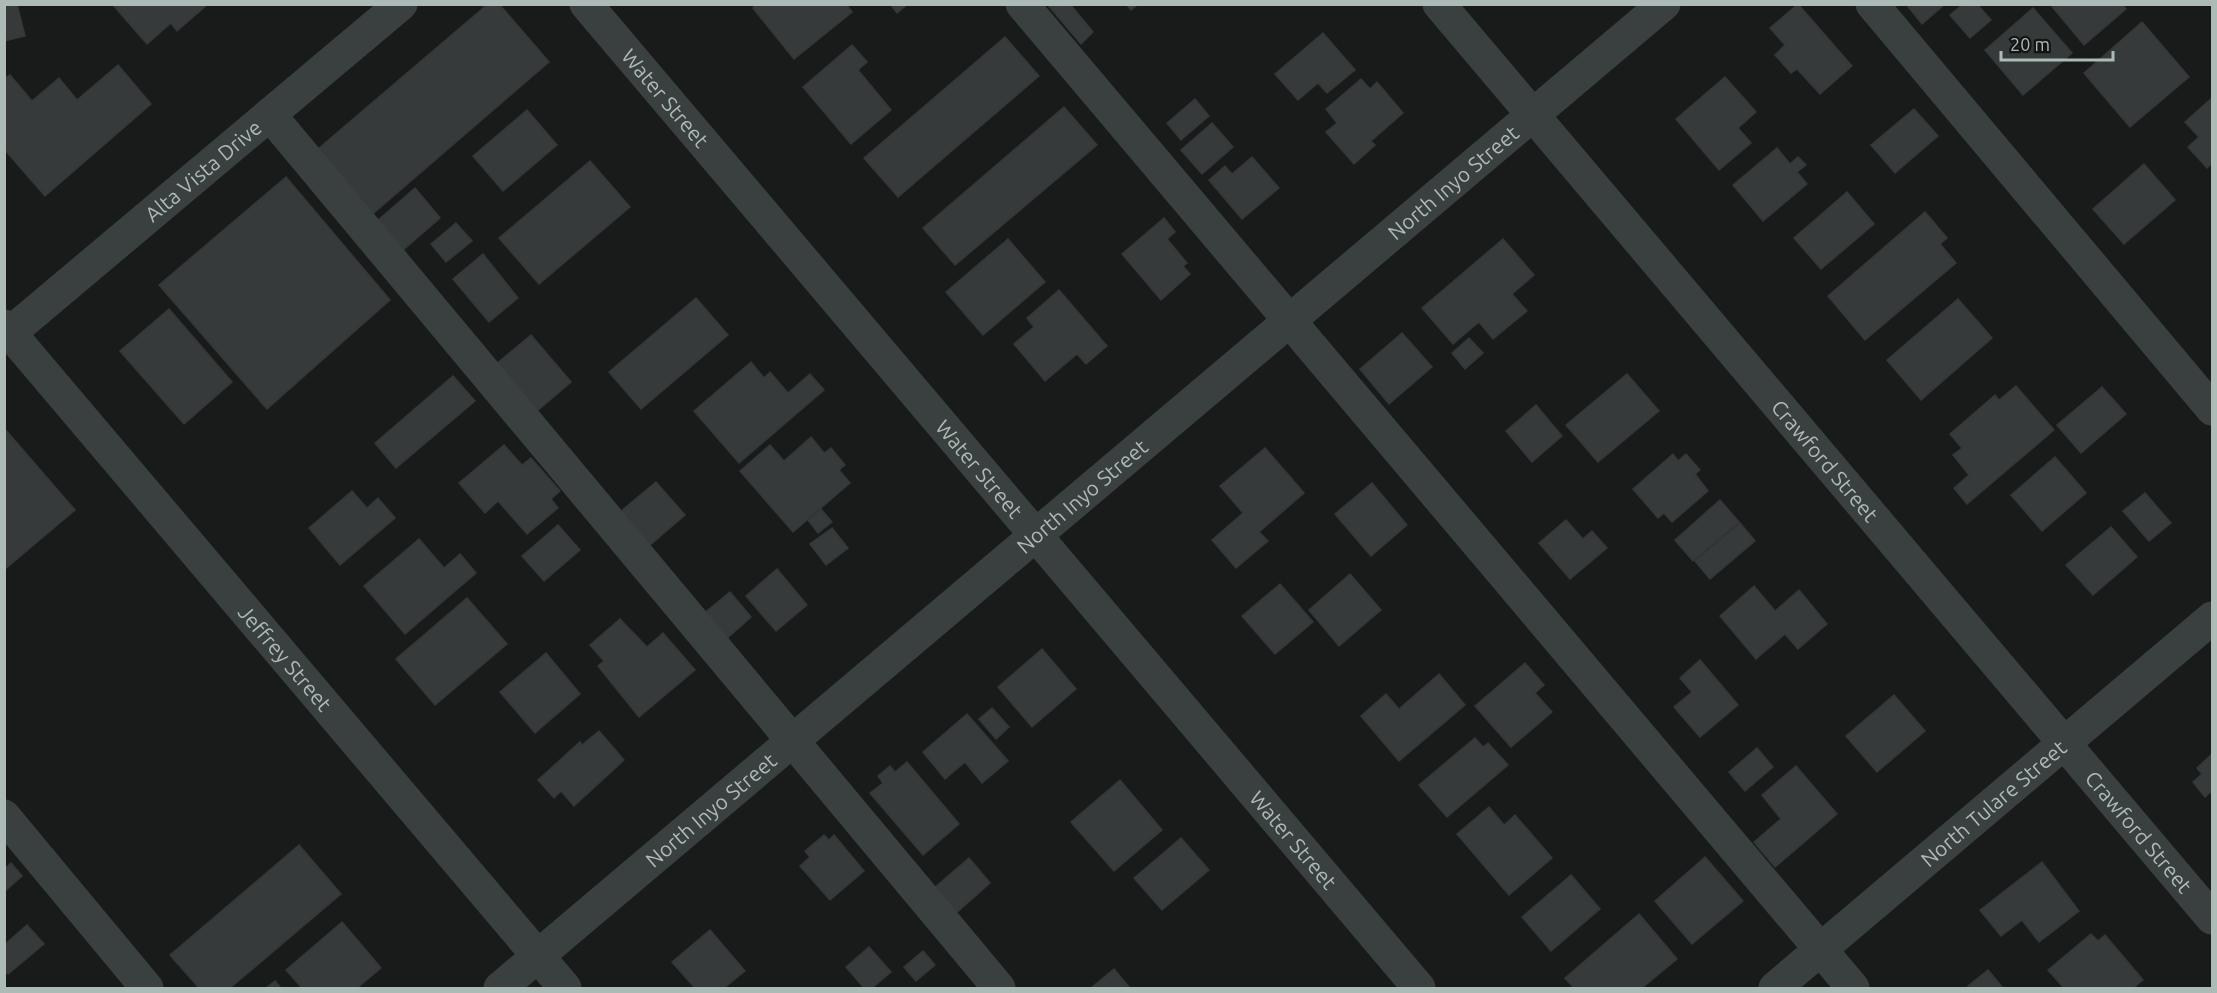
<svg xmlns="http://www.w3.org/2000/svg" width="2217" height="993" viewBox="0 0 2217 993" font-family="Ubuntu,sans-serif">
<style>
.building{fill:#363a3a;stroke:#333737;stroke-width:1.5}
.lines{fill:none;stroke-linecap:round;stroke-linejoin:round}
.minor{stroke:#3a403f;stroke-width:33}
.labels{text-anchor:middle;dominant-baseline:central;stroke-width:4.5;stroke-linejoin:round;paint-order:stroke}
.street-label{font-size:21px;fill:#acbbb6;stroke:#141616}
</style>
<rect width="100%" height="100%" fill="#191b1b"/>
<!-- building -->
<g class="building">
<path d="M4,4h13l8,32 -21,5z"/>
<path d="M208,4l-31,27 -6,-8 -24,21 -34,-39z"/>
<path d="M488,4h11l50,58 -181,156 -56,-64z"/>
<path d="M757,4h89l6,8 -58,47 -41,-51z"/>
<path d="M890,4h18l-11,9z"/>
<path d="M1047,4h23l23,28 -12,12z"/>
<path d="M1126,4h12l-7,6z"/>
<path d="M1798,4l54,62 -32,28 -23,-25 -6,4 -16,-18 10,-10 -15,-17z"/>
<path d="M1906,4h39l-23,20z"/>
<path d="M1963,4h14l14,16 -21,18 -20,-23z"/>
<path d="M2050,4h72l4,5 -42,36z"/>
<path d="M2033,8l39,45 -49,42 -38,-45z"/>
<path d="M2142,22l47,55 -59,50 -46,-54z"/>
<path d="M1323,33l32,37 -28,23 -9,-10 -20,17 -23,-26z"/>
<path d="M1005,37l34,39 -141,121 -34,-39z"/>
<path d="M852,45l15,17 -9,8 33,40 -40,34 -48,-57z"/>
<path d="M118,65l33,39 -106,92 -41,-47v-70l6,-4 22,26 27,-23 18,22z"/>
<path d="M1725,77l31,35 -18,16 13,15 -32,27 -43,-51z"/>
<path d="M1361,79l9,10 7,-7 26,31 -32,28 4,4 -21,19 -28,-32 11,-9 -11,-14z"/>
<path d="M2212,98v65l-5,5 -19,-21 11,-10 -14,-15z"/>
<path d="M1195,99l14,17 -28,24 -14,-17z"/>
<path d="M1064,107l33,38 -142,120 -32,-37z"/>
<path d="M1914,109l24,27 -43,37 -24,-28z"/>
<path d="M527,110l30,35 -54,46 -30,-35z"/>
<path d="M1212,123l21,24 -31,27 -21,-24z"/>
<path d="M1777,148l13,16 8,-7 8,8 -9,7 10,12 -44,37 -30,-36z"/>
<path d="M1252,157l27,31 -37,31 -33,-39 16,-14 7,8z"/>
<path d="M590,161l40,46 -91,77 -40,-46z"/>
<path d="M2144,164l31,36 -51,44 -31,-35z"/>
<path d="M286,177l104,123 -123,109 -108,-124z"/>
<path d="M415,188l25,30 -38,33 -25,-30z"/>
<path d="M1847,192l27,32 -53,45 -27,-31z"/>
<path d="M1925,212l22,26 -7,6 16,19 -91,77 -37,-44z"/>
<path d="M1164,218l11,14 -8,7 20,24 -4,3 7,8 -29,26 -39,-46z"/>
<path d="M456,223l16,18 -26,21 -15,-18z"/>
<path d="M1008,239l37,43 -62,53 -37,-43z"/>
<path d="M1503,239l31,36 -22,19 15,17 -34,28 -14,-17 -26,22 -31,-36z"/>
<path d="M483,254l35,44 -29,24 -36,-43z"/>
<path d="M1059,290l48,56 -21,18 -9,-10 -32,27 -31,-37 20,-17 -7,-9z"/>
<path d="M696,298l32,37 -87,74 -32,-37z"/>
<path d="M1958,299l34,39 -71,62 -34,-40z"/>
<path d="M169,309l63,73 -48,42 -64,-73z"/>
<path d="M1402,333l30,34 -43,37 -29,-35z"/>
<path d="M531,335l40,47 -35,30 -41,-47z"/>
<path d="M1469,338l14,15 -18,16 -13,-16z"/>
<path d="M751,362l13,16 6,-6 18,21 22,-19 14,16 -85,73 -45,-52z"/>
<path d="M1627,374l32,37 -61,51 -32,-37z"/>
<path d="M453,376l22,25 -79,67 -21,-25z"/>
<path d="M2016,386l38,44 -87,74 -13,-16 15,-13 -16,-20 9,-7 -12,-14 45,-39 4,5z"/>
<path d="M2102,387l24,27 -45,39 -24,-28z"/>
<path d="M1536,405l26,31 -30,26 -26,-31z"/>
<path d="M4,428l71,82 -71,60z"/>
<path d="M811,437l13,16 7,-5 14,17 -6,5 11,13 -57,49 -53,-61 30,-26 14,16z"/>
<path d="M504,445l18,20 9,-7 29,33 -9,8 7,9 -31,26 -29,-33 -13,12 -26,-30z"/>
<path d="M1265,448l39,45 -45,39 9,9 -32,27 -24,-28 31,-27 -23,-27z"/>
<path d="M1673,454l5,7 8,-7 14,16 -5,4 13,17 -36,31 -8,-9 -6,5 -25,-29z"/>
<path d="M2055,457l31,36 -44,38 -31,-36z"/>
<path d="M656,482l29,33 -36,31 -29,-34z"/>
<path d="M1372,483l35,42 -36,31 -36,-42z"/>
<path d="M352,491l15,17 11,-10 17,20 -55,47 -31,-37z"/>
<path d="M2145,493l26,30 -22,18 -26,-30z"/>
<path d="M1720,500l19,22 -46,39 -18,-21z"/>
<path d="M821,509l11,13 -14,11 -10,-13z"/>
<path d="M1566,520l17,19 9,-8 15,17 -37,31 -31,-36z"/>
<path d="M1740,523l15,18 -45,38 -15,-18z"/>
<path d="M558,525l22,25 -36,31 -22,-25z"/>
<path d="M2111,527l26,30 -44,38 -27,-30z"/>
<path d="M832,528l16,20 -22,17 -16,-21z"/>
<path d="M419,539l25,29 16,-14 16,19 -71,61 -41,-48z"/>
<path d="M777,569l30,36 -31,26 -30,-35z"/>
<path d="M1350,574l31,36 -42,36 -30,-36z"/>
<path d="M1280,584l33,38 -38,32 -33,-38z"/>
<path d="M1754,586l21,25 24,-21 28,34 -29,25 -13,-15 -29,25 -36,-43z"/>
<path d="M730,592l21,25 -27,24 -22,-26z"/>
<path d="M467,598l40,46 -72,61 -39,-46z"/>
<path d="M620,619l27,28 16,-14 32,37 -56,47 -41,-51 6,-5 -14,-16z"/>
<path d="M1042,649l34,40 -44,38 -34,-40z"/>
<path d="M546,653l34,41 -45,39 -35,-41z"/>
<path d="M1700,660l38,45 -38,32 -26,-30 18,-15 -12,-14z"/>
<path d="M1525,663l19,22 -9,8 17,19 -41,35 -36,-41z"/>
<path d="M1439,674l26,31 -66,56 -38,-45 25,-22 13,15z"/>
<path d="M1894,695l31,36 -48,41 -31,-36z"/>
<path d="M992,708l17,19 -13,12 -17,-20z"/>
<path d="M967,714l41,47 -26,22 -17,-21 -20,17 -22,-27z"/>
<path d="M599,731l25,29 -50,46 -13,-15 -7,7 -16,-18 42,-38 2,3z"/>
<path d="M1475,738l8,9 5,-4 20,22 -61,52 -28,-32z"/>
<path d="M1757,748l16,19 -28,24 -16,-19z"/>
<path d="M2212,754v37l-7,6 -12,-15 9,-8 -5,-6z"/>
<path d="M907,762l52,62 -36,31 -53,-62 13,-10 -5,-7 12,-10 5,6z"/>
<path d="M1796,766l41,48 -62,53 -21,-25 27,-23 -19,-24z"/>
<path d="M1120,780l42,50 -48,41 -43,-49z"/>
<path d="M1489,807l15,18 11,-10 37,43 -43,37 -52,-61z"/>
<path d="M824,835l5,5 5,-5 30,36 -34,29 -30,-34 10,-9 -5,-6z"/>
<path d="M1181,838l28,32 -47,40 -28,-32z"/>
<path d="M299,845l42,49 -111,94h-31l-29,-33z"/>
<path d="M1705,857l38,44 -51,43 -37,-43z"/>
<path d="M969,858l21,25 -35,31 -22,-25z"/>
<path d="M2042,862l37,49 -40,31 -17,-22 -21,16 -21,-26z"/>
<path d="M11,863l11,13 -18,16v-23z"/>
<path d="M1571,875l29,34 -49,42 -29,-34z"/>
<path d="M1639,914l38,45 -35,29h-68l-9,-10z"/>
<path d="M342,922l39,46 -24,20h-55l-16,-18z"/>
<path d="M27,925l17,19 -36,30 -4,-4v-25z"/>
<path d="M710,930l35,41 -21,17h-29l-23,-26z"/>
<path d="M2091,934l7,7 7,-6 38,45 -10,8h-69l-16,-18z"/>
<path d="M869,947l22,25 -19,16h-8l-18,-21z"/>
<path d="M923,951l12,14 -19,16 -12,-14z"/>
<path d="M1114,969l16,19h-39z"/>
<path d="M1988,970l15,18h-33l-2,-2z"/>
<path d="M275,981l6,7h-15z"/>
</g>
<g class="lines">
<!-- minor -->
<g class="minor">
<path id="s1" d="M586,4l833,984"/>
<path d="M1022,4l831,984"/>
<path id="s2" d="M1439,4l773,914"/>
<path d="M1872,4l340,405"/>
<path d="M270,115l729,873"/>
<path id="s3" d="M4,326l561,662"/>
<path id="s4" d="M4,338l397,-334"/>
<path d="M4,816l143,172"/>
<path id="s5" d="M500,988l1164,-984"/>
<path id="s6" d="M1775,988l437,-370"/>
</g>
</g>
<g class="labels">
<!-- street labels -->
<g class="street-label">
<text stroke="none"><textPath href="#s1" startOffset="123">Water Street</textPath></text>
<text stroke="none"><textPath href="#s4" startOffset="260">Alta Vista Drive</textPath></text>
<text stroke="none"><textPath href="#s5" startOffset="1248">North Inyo Street</textPath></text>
<text stroke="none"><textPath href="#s2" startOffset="598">Crawford Street</textPath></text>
<text stroke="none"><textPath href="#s1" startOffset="609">Water Street</textPath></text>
<text stroke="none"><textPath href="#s5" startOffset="762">North Inyo Street</textPath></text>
<text stroke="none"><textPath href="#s3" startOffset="435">Jeffrey Street</textPath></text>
<text stroke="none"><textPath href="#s6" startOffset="286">North Tulare Street</textPath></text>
<text stroke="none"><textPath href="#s5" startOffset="276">North Inyo Street</textPath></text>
<text stroke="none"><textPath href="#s2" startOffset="1084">Crawford Street</textPath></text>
<text stroke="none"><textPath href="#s1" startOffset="1095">Water Street</textPath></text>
</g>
</g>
<!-- border -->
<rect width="2217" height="993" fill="none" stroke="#acbbb6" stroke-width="12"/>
<!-- scale -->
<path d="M2001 51v9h112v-9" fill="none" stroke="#acbbb6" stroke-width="3"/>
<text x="2010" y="51" font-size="18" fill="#acbbb6" stroke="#141616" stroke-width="4.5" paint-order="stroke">20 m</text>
</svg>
